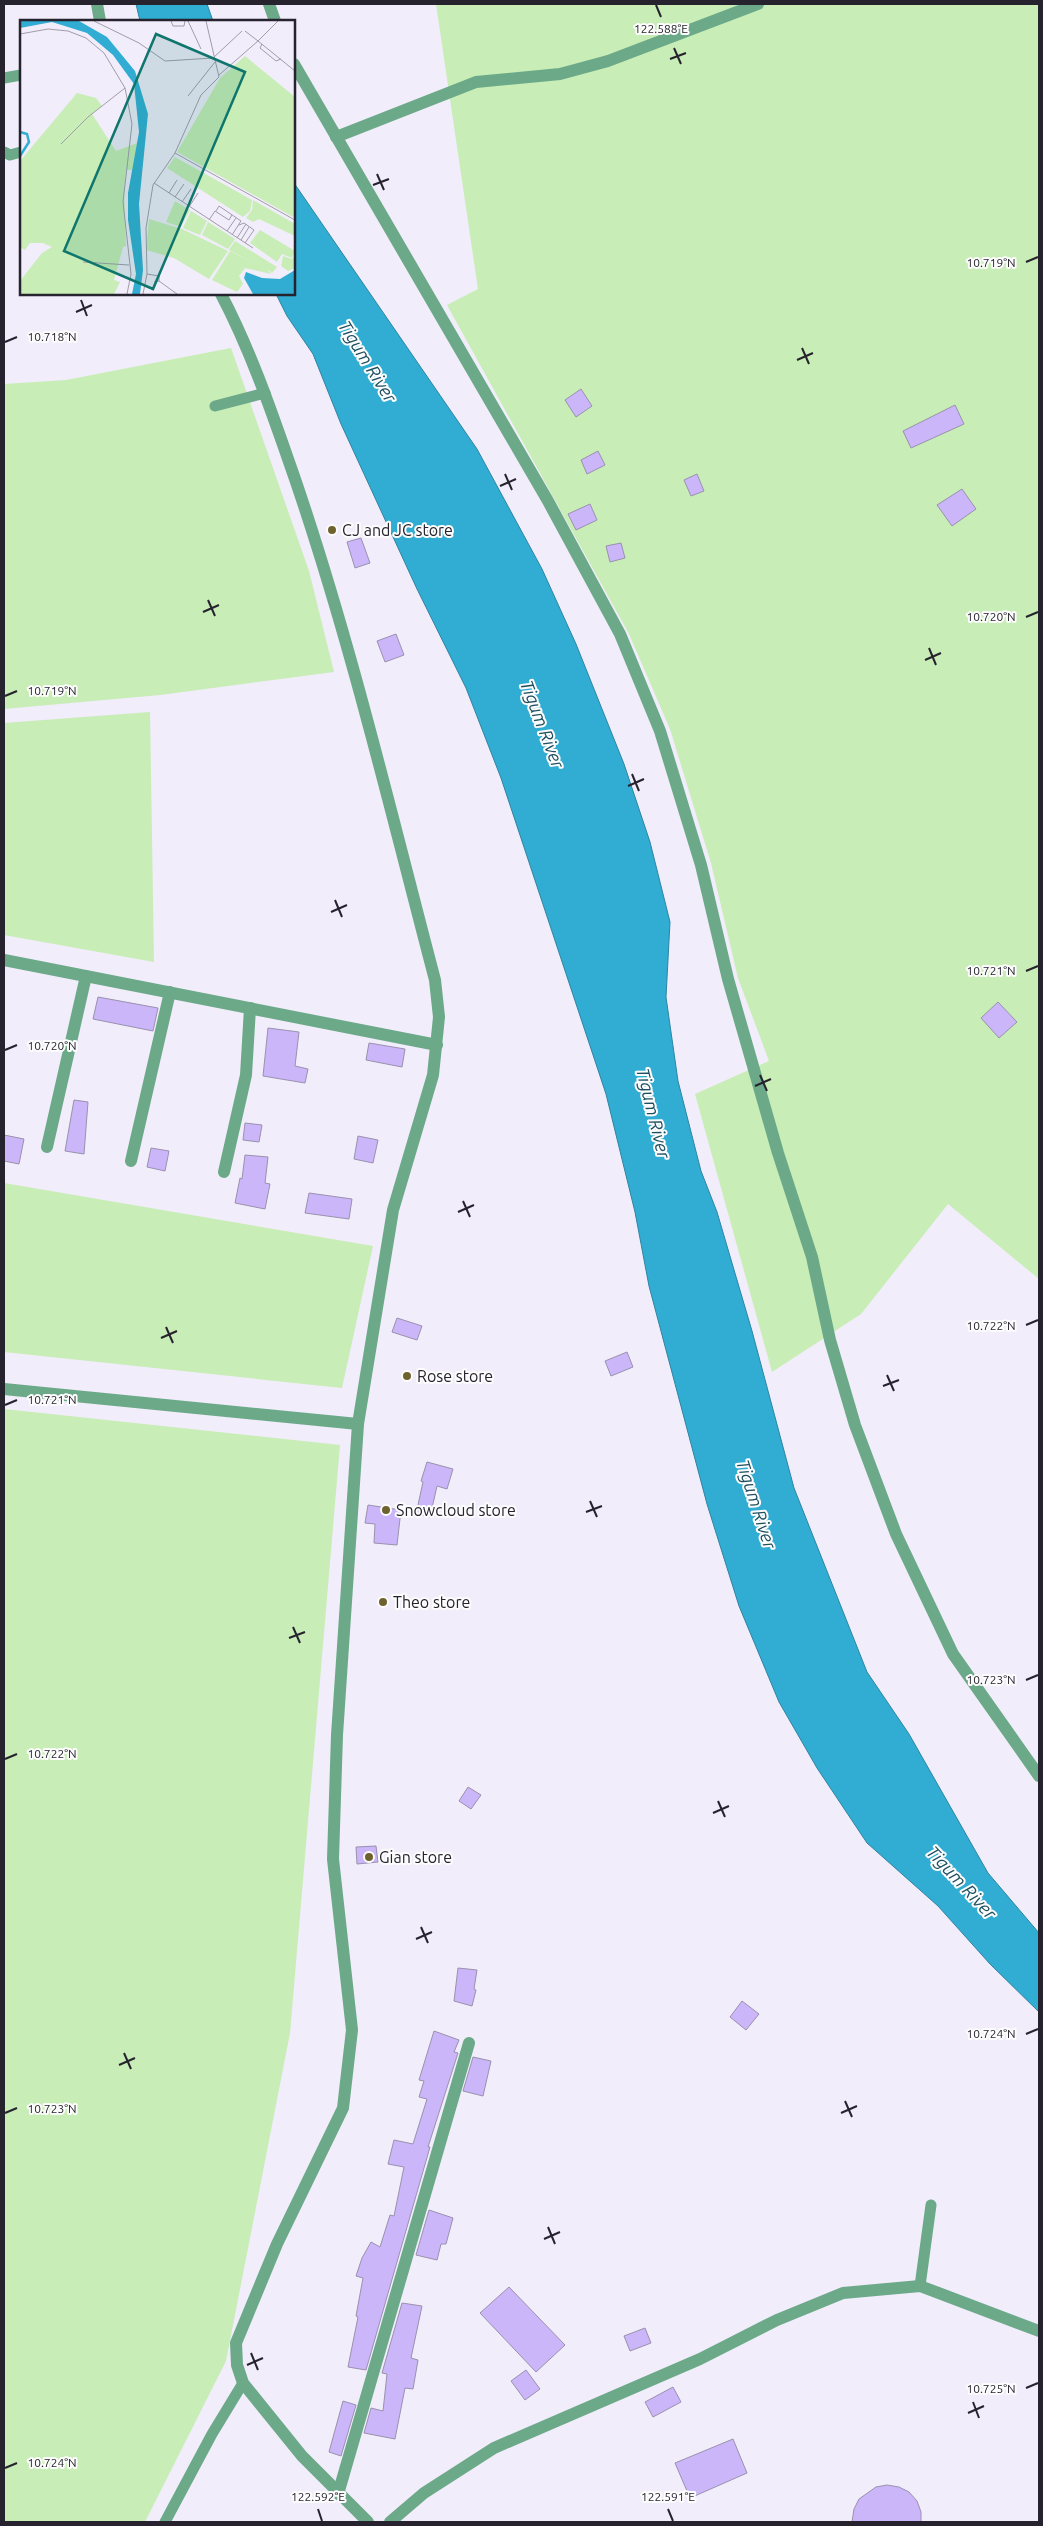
<svg xmlns="http://www.w3.org/2000/svg" width="1043" height="2526" viewBox="0 0 1043 2526" font-family="Ubuntu,sans-serif">
<style>
.green{fill:#c8edb6}
.water{fill:#31add4;stroke:#2e84a2}
.building{fill:#cbb6f9;stroke:#9991ae}
.lines{fill:none;stroke-linecap:round;stroke-linejoin:round}
.service{stroke:#6ba989;stroke-width:11}
.minor{stroke:#6ba989;stroke-width:12}
.tertiary{stroke:#6ba989;stroke-width:12}
.ticks{fill:none;stroke:#26232e;stroke-width:2}
.poi-dot{fill:#6d612e;stroke:#fdfdfd;stroke-width:2}
.labels{text-anchor:middle;dominant-baseline:central;stroke-width:4;stroke-linejoin:round;paint-order:stroke}
.poi-label{font-size:16px;fill:#26232e;stroke:#fdfdfd;text-anchor:start}
.water-label{font-size:18px;font-style:italic;fill:#1e4f60;stroke:#fdfdfd}
.inset-river{fill:none;stroke:#31add4;stroke-width:2.5}
.inset-road{fill:none;stroke:#a09ca8;stroke-width:1}
.view{fill:#0f766e;fill-opacity:0.15;stroke:#0f766e;stroke-width:2.5}
.inset-edge{fill:none;stroke:#26232e;stroke-width:2.5}
.ticks-label{font-size:12px;text-anchor:middle;fill:#26232e;stroke:#fdfdfd;stroke-width:4;stroke-linejoin:round;paint-order:stroke}
</style>
<rect width="100%" height="100%" fill="#f1edfa"/>
<!-- green -->
<g class="green">
<path d="M436,4h603v1275l-91,-75 -87,110 -89,58 -77,-278 74,-33 -31,-83 -27,-115 -41,-134 -41,-95 -182,-329 31,-16z"/>
<path d="M231,348l78,223 25,101 -174,23 -156,14v-325l62,-4z"/>
<path d="M150,712l4,250 -150,-27v-212z"/>
<path d="M4,1183l369,63 -31,142 -338,-36z"/>
<path d="M4,1409l336,36 -50,588 -64,328 -81,161h-141z"/>
</g>
<!-- water -->
<g class="water">
<path d="M136,4h71l6,17h-73z"/>
<path d="M294,183l183,266 65,120 34,75 48,120 26,78 20,80 -4,75 12,84 23,90 16,41 35,119 42,157 73,184 42,62 79,139 51,60v79l-49,-48 -52,-58 -71,-63 -50,-75 -38,-66 -40,-96 -32,-102 -58,-218 -14,-74 -29,-118 -105,-316 -35,-90 -49,-99 -76,-165 -28,-70 -26,-38 -11,-22h18z"/>
</g>
<!-- building -->
<g class="building">
<path d="M581,389l11,17 -16,11 -11,-17z"/>
<path d="M955,405l9,19 -53,24 -8,-17z"/>
<path d="M598,451l7,14 -18,9 -6,-14z"/>
<path d="M697,474l7,17 -13,5 -7,-16z"/>
<path d="M962,489l14,20 -24,17 -15,-21z"/>
<path d="M590,504l7,16 -21,10 -8,-16z"/>
<path d="M361,538l9,25 -15,5 -8,-26z"/>
<path d="M621,543l4,15 -15,4 -4,-16z"/>
<path d="M396,634l8,21 -19,7 -8,-21z"/>
<path d="M98,997l60,11 -5,23 -60,-12z"/>
<path d="M998,1002l19,20 -18,16 -18,-20z"/>
<path d="M268,1028l31,4 -4,34 13,3 -3,14 -42,-7z"/>
<path d="M369,1043l36,6 -3,18 -36,-7z"/>
<path d="M74,1100l14,2 -4,52 -19,-3z"/>
<path d="M245,1123l17,2 -3,17 -16,-2z"/>
<path d="M4,1135l20,4 -5,25 -15,-3z"/>
<path d="M358,1136l20,4 -5,23 -19,-4z"/>
<path d="M151,1148l18,3 -4,20 -18,-4z"/>
<path d="M245,1155l23,2 -3,26 5,1 -5,25 -30,-6 5,-25 2,1z"/>
<path d="M309,1193l43,6 -3,20 -44,-6z"/>
<path d="M397,1318l25,8 -5,14 -25,-8z"/>
<path d="M627,1352l6,15 -22,9 -6,-15z"/>
<path d="M427,1462l26,7 -6,20 -10,-3 -7,31 -14,-3 7,-32 -2,-1z"/>
<path d="M368,1505l33,5 -4,35 -23,-2 1,-19 -10,-1z"/>
<path d="M468,1787l13,8 -10,14 -12,-8z"/>
<path d="M376,1846l2,16 -21,2 -1,-17z"/>
<path d="M458,1968l19,2 -3,19 2,1 -4,16 -18,-5z"/>
<path d="M742,2001l17,13 -13,16 -16,-13z"/>
<path d="M434,2031l25,9 -5,12 4,1 -30,94h2l-64,223 -18,-3 10,-50 -2,-1 7,-38 -7,-2 6,-18 9,-16 9,5 10,-32 4,1 10,-49 -16,-3 6,-24 19,4 14,-45 -8,-2 5,-16 -5,-1z"/>
<path d="M473,2057l18,4 -8,35 -20,-5z"/>
<path d="M429,2210l24,8 -7,26h-5l-4,16 -21,-5z"/>
<path d="M509,2287l56,58 -29,27 -56,-59z"/>
<path d="M402,2303l20,3 -11,52 7,2 -5,29 -8,-1 -10,51 -31,-6 7,-25 12,3 4,-37 -5,-1z"/>
<path d="M645,2328l6,15 -21,8 -6,-15z"/>
<path d="M526,2370l14,19 -15,11 -14,-19z"/>
<path d="M673,2387l8,15 -28,15 -8,-15z"/>
<path d="M343,2401l13,4 -15,51 -12,-4z"/>
<path d="M733,2439l14,34 -57,25 -15,-35z"/>
<path d="M887,2485l12,2 10,5 8,9 4,11v10h-69l2,-13 5,-10 17,-12z"/>
</g>
<g class="lines">
<!-- service -->
<g class="service">
<path d="M4,78l17,-3"/>
<path d="M4,152l6,3 11,-3"/>
<path d="M215,406l50,-13"/>
<path d="M920,2286l11,-81"/>
<path d="M165,2522l47,-88 31,-51"/>
</g>
<!-- minor -->
<g class="minor">
<path d="M269,4l6,17"/>
<path d="M294,64l254,437 72,133 40,97 41,134 27,114 50,174 34,104 18,83 25,85 41,109 57,120 86,122"/>
<path d="M336,137l140,-55 84,-8 48,-13 150,-57"/>
<path d="M4,960l433,85"/>
<path d="M47,1147l39,-171"/>
<path d="M131,1161l39,-169"/>
<path d="M224,1172l22,-97 4,-67"/>
<path d="M4,1389l354,35"/>
<path d="M338,2494l131,-451"/>
</g>
<!-- tertiary -->
<g class="tertiary">
<path d="M97,4l3,17"/>
<path d="M221,294c31,59 52,122 74,185 56,164 96,334 140,501l4,37 -6,58 -40,135 -35,214 -21,311 -4,124 19,171 -9,78 -66,136 -41,99 1,22 6,18 59,73 66,66"/>
<path d="M390,2522l34,-29 70,-45 206,-89 77,-39 66,-27 77,-7 119,45"/>
</g>
</g>
<!-- ticks -->
<path class="ticks" d="M656,5l5,12M674,48l7,16M670,59l16,-6M377,174l7,16M373,185l16,-6M1026,262l12,-5M81,300l6,16M76,312l16,-7M5,342l12,-5M802,348l7,16M797,360l16,-7M505,474l7,16M500,486l16,-7M208,600l7,16M203,612l16,-7M1026,617l12,-5M929,648l7,17M925,660l16,-7M5,696l12,-5M632,774l7,17M628,786l16,-7M335,900l7,17M331,912l16,-7M1026,971l12,-5M5,1050l12,-5M760,1075l7,16M755,1086l16,-7M463,1201l7,16M458,1212l16,-7M1026,1325l12,-5M166,1327l7,16M161,1338l16,-7M887,1375l7,16M883,1386l16,-6M5,1405l12,-5M590,1501l7,16M586,1512l16,-6M293,1627l7,16M289,1638l16,-6M1026,1680l12,-5M5,1759l12,-5M718,1801l7,16M713,1813l16,-7M421,1927l7,16M416,1939l16,-7M1026,2034l12,-5M124,2053l7,16M119,2065l16,-7M845,2101l7,16M5,2113l12,-5M841,2113l16,-7M548,2227l7,17M544,2239l16,-7M251,2353l7,17M247,2365l16,-7M1026,2388l12,-5M973,2402l6,16M968,2413l16,-7M5,2468l12,-5M318,2509l4,12M668,2509l5,12"/>
<!-- markers -->
<g class="poi-dot">
<circle cx="332" cy="530" r="5"/>
<circle cx="407" cy="1376" r="5"/>
<circle cx="386" cy="1510" r="5"/>
<circle cx="383" cy="1602" r="5"/>
<circle cx="369" cy="1857" r="5"/>
</g>
<g class="labels">
<!-- poi labels -->
<g class="poi-label">
<text x="342" y="530">CJ and JC store</text>
<text x="417" y="1376">Rose store</text>
<text x="396" y="1510">Snowcloud store</text>
<text x="393" y="1602">Theo store</text>
<text x="379" y="1857">Gian store</text>
</g>
<!-- water labels -->
<g class="water-label">
<text transform="translate(368 361) rotate(58)">Tigum River</text>
<text transform="translate(543 724) rotate(69)">Tigum River</text>
<text transform="translate(654 1113) rotate(76)">Tigum River</text>
<text transform="translate(757 1504) rotate(72)">Tigum River</text>
<text transform="translate(962 1882) rotate(47)">Tigum River</text>
</g>
</g>
<!-- overview -->
<g transform="translate(20 20)">
<rect width="275" height="275" fill="#f1edfa"/>
<path d="M225,36l50,41v121l-118,-66 43,-74zM57,73l19,5 6,8 -10,8 24,37 21,-8 -3,27h-8l-2,19 2,57 -3,1 -9,33 6,2 -6,12h-94v-13l22,-28 10,-6 -9,-4h-13l-5,7 -5,-3v-86zM155,137l77,43 -2,11 -7,6 -76,-49zM233,180l42,24v12l-36,-17 -6,3 -7,-4 6,-8zM155,181l15,9 -9,17 -15,-5zM171,191l16,10 -7,14 -17,-7zM129,199l33,10 46,22 -19,28 -35,-21 -28,-8zM188,202l27,17 -7,10 -26,-14zM240,210l35,21 -3,7 -10,-4 -5,8 -27,-19zM215,221l42,26 -5,6 -5,-4 4,5 -26,-6 -6,8 4,8 -6,8 -25,-12 18,-29 30,15 -31,-16zM275,235v13l-7,3 -7,-5 2,-10 9,3z" fill="#c8edb6"/>
<path d="M0,1h59l28,16 28,34 13,43 -9,90 4,66 -3,24h-8l4,-20 -8,-54v-27l11,-61 -5,-48 -21,-29 -26,-22 -35,-11 -32,6zM275,250v24h-42l-9,-16 2,-6 16,6 18,1z" fill="#31add4"/>
<path class="inset-river" d="M0,112l7,2 2,8 -9,14"/>
<path class="inset-road" d="M74,1l45,22 26,18 48,-3 29,-27M151,1l2,5h11l1,-5M168,1l13,28M225,11l13,10 20,-20M0,14l28,-5 20,2 18,7 18,15 21,35 7,36 -9,78 8,72 -4,20M242,24l-2,4 16,13 5,-2M199,55l39,-34 37,30M168,76l27,-34M41,124l27,-27 37,-29M155,133l120,67M134,163l99,65M149,173l8,-13M155,177l9,-13M162,182l9,-13M169,187l9,-14M196,191l3,-5 22,15 -9,14M189,200l6,-9 14,9 3,-5M219,205l5,-2 10,7 -9,13M207,211l9,-13M217,218l9,-14M221,220l8,-13M63,242l46,3M127,254l12,2v5l-5,1M139,261l18,13M123,274l4,-20 -1,-46 7,-43 22,-32 26,-58 18,-18 -13,-56"/>
<path class="view" d="M136,14l89,38 -92,217 -89,-38z"/>
<rect width="275" height="275" class="inset-edge"/>
</g>
<g class="ticks-label">
<text x="661" y="33">122.588°E</text>
<text x="991" y="267">10.719°N</text>
<text x="52" y="341">10.718°N</text>
<text x="991" y="621">10.720°N</text>
<text x="52" y="695">10.719°N</text>
<text x="991" y="975">10.721°N</text>
<text x="52" y="1050">10.720°N</text>
<text x="991" y="1330">10.722°N</text>
<text x="52" y="1404">10.721°N</text>
<text x="991" y="1684">10.723°N</text>
<text x="52" y="1758">10.722°N</text>
<text x="991" y="2038">10.724°N</text>
<text x="52" y="2113">10.723°N</text>
<text x="991" y="2393">10.725°N</text>
<text x="52" y="2467">10.724°N</text>
<text x="318" y="2501">122.592°E</text>
<text x="668" y="2501">122.591°E</text>
</g>
<!-- border -->
<rect width="1043" height="2526" fill="none" stroke="#26232e" stroke-width="10"/>
</svg>
